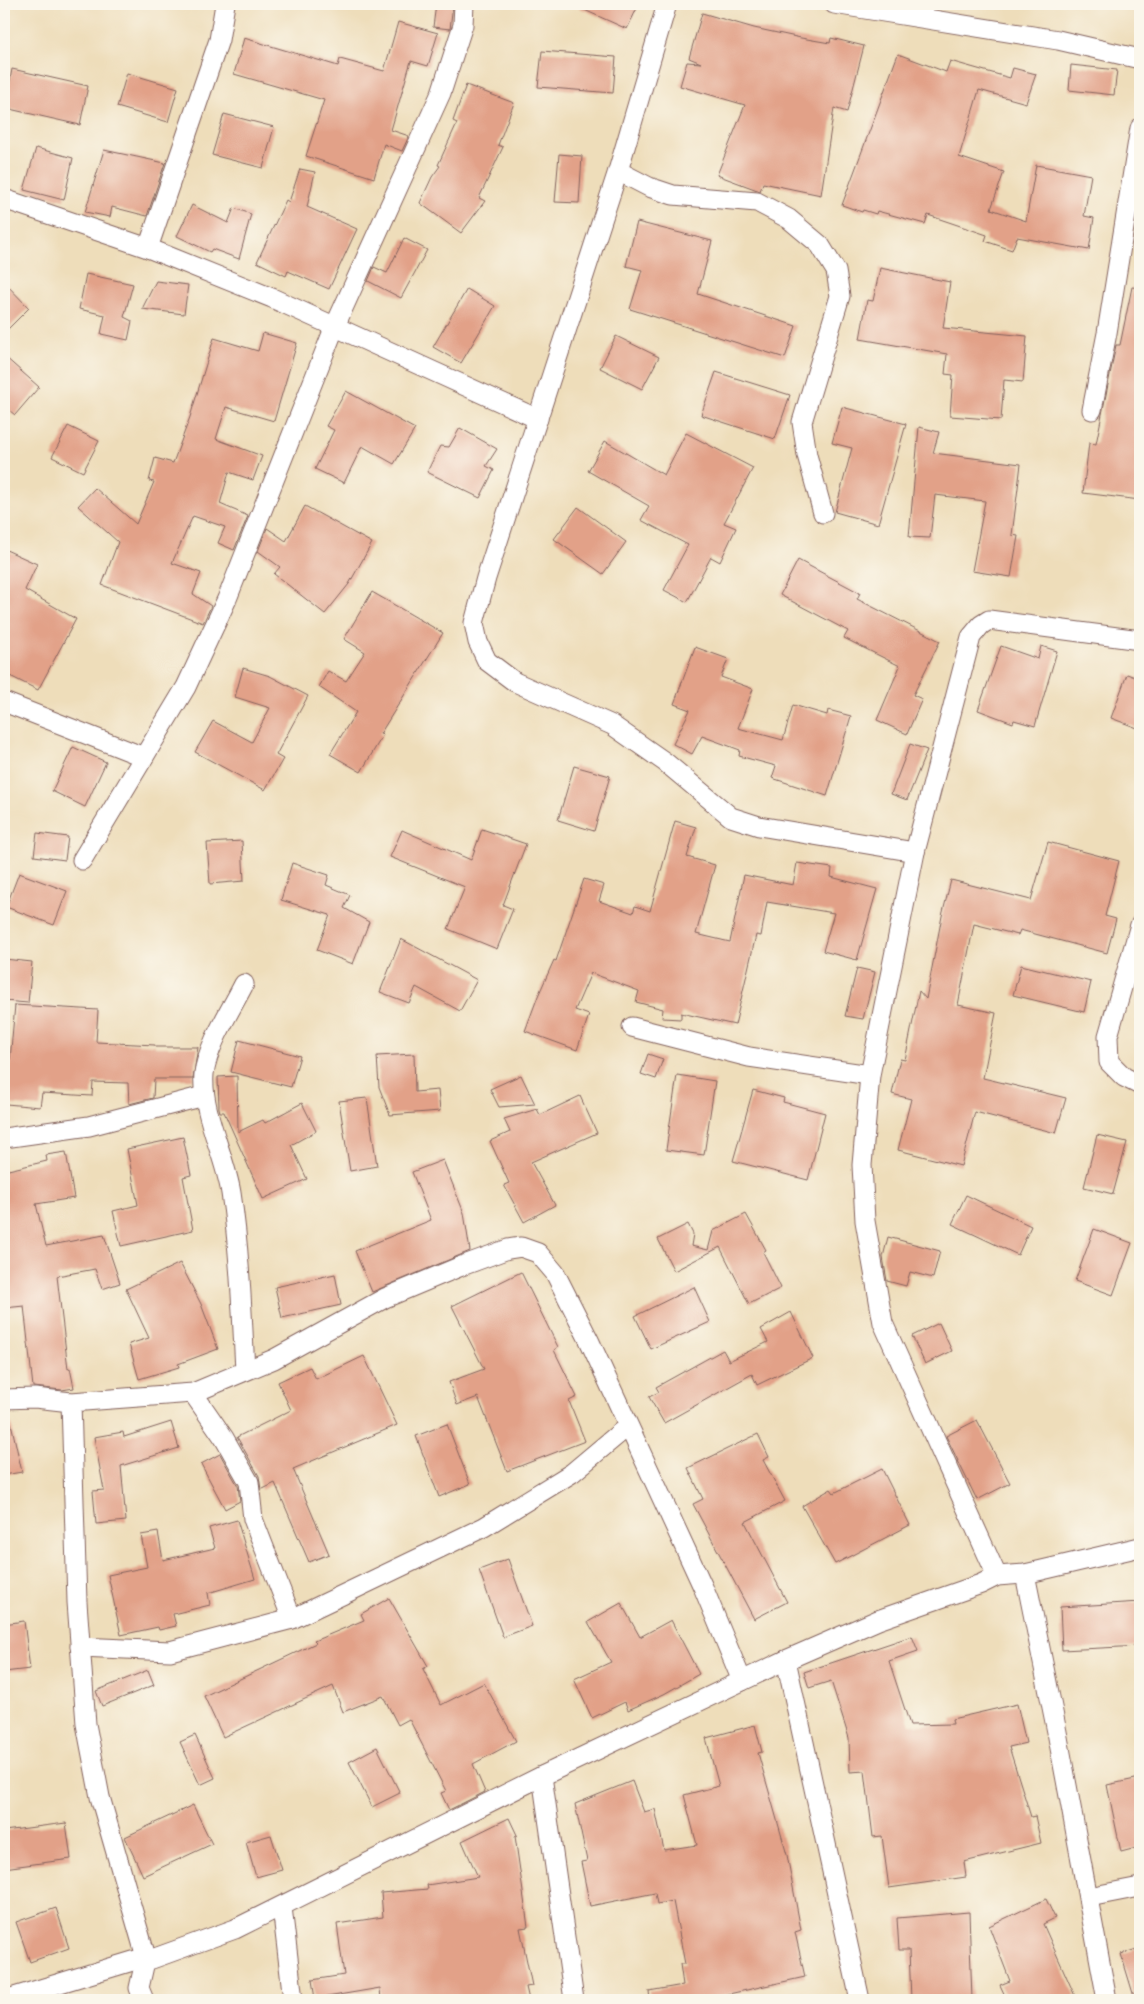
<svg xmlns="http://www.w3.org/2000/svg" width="1144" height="2004" viewBox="0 0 1144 2004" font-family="Itim,sans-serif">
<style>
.building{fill:#e2a188}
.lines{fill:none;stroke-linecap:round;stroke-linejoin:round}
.minor-casing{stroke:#83625d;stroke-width:21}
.minor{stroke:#fff;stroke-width:19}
</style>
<rect width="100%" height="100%" fill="#fbf7ec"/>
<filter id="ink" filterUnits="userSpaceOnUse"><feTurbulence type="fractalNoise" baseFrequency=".02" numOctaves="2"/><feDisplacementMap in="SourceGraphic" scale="10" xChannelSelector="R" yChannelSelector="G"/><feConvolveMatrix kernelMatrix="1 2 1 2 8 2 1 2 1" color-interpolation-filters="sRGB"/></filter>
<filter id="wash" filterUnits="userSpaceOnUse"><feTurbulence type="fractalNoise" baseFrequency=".0096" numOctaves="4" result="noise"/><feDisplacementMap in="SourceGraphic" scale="20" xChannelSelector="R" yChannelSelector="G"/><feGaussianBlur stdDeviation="1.12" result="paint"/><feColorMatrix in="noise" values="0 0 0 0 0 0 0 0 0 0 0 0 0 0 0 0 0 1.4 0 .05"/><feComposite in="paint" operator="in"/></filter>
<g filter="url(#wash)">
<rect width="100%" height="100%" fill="#eeddba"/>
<g id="blocks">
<!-- building -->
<g class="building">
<path d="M436,4h17l-3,25 -17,-2z"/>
<path d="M571,4h68l-12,25z"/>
<path d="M702,13l52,15 47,10 29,5 1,-5 33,8 -17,66 -13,-4 -13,87 -58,-12 -3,8 -43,-16 28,-70 -65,-19 7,-24 14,1 -12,-5z"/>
<path d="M398,22l40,11 -10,33 -17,-5 -20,69 18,6 -7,15 -18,-7 -10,34 -68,-22 18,-56 -90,-26 10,-36 94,28 2,-7 44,12z"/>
<path d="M542,51l74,6 -3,36 -75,-6z"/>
<path d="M898,54l48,18 4,-11 60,17 3,-10 23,6 -10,29 -47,-13 -20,67 45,15 -13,37 35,12 10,-56 55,10 -7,41 10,2 -5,32 -72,-13 -5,13 -27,-9 2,-6 -59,-20 -3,9 -48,-13 -1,3 -13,-4 -1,2 -20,-7z"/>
<path d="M1071,65l46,5 -3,25 -45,-5z"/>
<path d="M12,69l76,17 -8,39 -75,-17z"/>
<path d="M127,73l51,15 -10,34 -51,-15z"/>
<path d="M466,85l48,18 -16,42 5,2 -24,51 6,3 -24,32 -41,-30 12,-26 8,-11 -2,-1 19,-42 -4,-2z"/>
<path d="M224,114l50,13 -11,41 -51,-13z"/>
<path d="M36,148l37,10 -9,42 -40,-10z"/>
<path d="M104,150l61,13 -18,53 -35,-9 -2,10 -25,-5z"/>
<path d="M559,154l23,2 -3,47 -24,-1z"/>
<path d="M300,169l15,3 -8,35 50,22 -28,60 -41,-18 -2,5 -29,-14 29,-62 3,2z"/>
<path d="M192,205l36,18 6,-15 17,6 -12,45 -27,-10 -2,3 -33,-16z"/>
<path d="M637,222l75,19 -14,53 98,32 -11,32 -155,-49 12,-39 -16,-4z"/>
<path d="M404,238l23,12 -26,48 -33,-17 6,-14 13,6z"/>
<path d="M880,268l70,14 -7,46 84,8 -4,46 -19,-2 -3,40 -51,-4 3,-41 -8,-1 2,-20 -87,-15 7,-39 6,1z"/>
<path d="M86,274l47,10 -9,33 8,4 -4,19 -27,-6 4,-19 -26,-6z"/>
<path d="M156,281l32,4 -4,29 -42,-5z"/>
<path d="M4,282l25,26 -25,25z"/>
<path d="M1132,287l8,1v212l-57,-7 6,-50 7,1 20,-99h4z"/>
<path d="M467,289l28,17 -34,57 -28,-16z"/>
<path d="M263,333l34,10 -23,78 -48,-14 -10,32 46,17 -9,24 -24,-8 -9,32 28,12 -14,34 -16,-7 7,-16 -32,-11 -21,47 29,10 -8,21 18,12 -6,13 -2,4 -101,-38 16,-43 -40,-36 17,-18 41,36 18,-42 -5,-1 6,-23 18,5 17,-46 24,-79 44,13z"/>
<path d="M616,336l43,21 -17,32 -42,-21z"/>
<path d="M4,356l35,31 -24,28 -11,-9z"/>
<path d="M716,372l74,23 -15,44 -74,-24z"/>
<path d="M346,391l69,38 -21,35 -32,-18 -18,37 -29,-14 19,-39 -8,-4z"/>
<path d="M842,407l64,17 -28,100 -43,-12 17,-64 -20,-5z"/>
<path d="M68,426l31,15 -16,31 -31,-15z"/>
<path d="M919,427l20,5 -6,21 88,11 -9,71 6,1 -7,41 -39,-6 13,-70 -50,-6 -5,43 -21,-1z"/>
<path d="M460,428l37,21 -11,17 8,4 -14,28 -53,-26 13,-26 9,1z"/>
<path d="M686,433l67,35 -29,55 12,5 -16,34 -9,-5 -24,45 -23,-12 24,-45 -47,-25 8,-14 -61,-35 17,-30 59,34z"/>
<path d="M305,506l67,37 -23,41 -24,30 -51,-40 6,-7 -22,-16 9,-23 19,13z"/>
<path d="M578,507l48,35 -23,32 -49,-35z"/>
<path d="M4,549l33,15 -12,26 51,29 -38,71 -34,-17z"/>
<path d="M798,560l62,33 -3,6 83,42 -27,54 9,4 -15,35 -30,-14 23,-54 -56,-28 4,-7 -68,-36z"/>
<path d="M372,592l71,41 -63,101 3,1 -22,37 -31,-18 26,-42 -37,-25 9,-16 18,10 19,-29 -21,-13z"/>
<path d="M1001,646l37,13 3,-13 16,5 -22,75 -21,-6 -1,3 -35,-13z"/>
<path d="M695,647l33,12 -7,18 32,12 -15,39 45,12 10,-35 34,10 1,-5 23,6 -24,80 -55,-18 4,-12 -37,-10 1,-6 -38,-14 -10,18 -19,-10 17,-34 -16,-6z"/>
<path d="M243,668l27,8 38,20 -32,59 7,4 -18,31 -70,-38 18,-31 39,21 18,-34 -35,-11z"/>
<path d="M1127,674l13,5v50l-29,-11z"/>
<path d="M910,744l17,6 -20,50 -16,-6z"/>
<path d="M73,747l33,15 -21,45 -33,-16z"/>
<path d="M574,766l36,10 -16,55 -36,-11z"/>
<path d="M675,821l21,6 -9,30 28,8 -19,69 34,8 14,-67 49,10 4,-22 35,5 -1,9 46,12 -20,71 -34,-9 11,-38 -67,-11 -6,34 -5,-1 -21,90 -54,-12v6l-19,-1 1,-9 -27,-7 3,-11 -48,-18 -16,37 14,5 -12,35 -52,-19 13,-35 16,-36 2,1 28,-82 20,6 -5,16 34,12 2,-7 15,5z"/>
<path d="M482,829l44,15 -23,61 10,4 -16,40 -49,-20 17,-42 -75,-30 12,-27 69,30z"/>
<path d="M37,833l31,4 -3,23 -31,-4z"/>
<path d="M242,841l2,40 -34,3 -3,-41z"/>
<path d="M1048,842l71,19 -14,55 11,3 -9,34 -87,-23 -2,5 -44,-11 -16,81 38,8 -13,65 83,20 -10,35 -81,-21 -14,54 -63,-16 13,-51 -19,-5 8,-35 5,1 14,-69 7,8 16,-83 9,-36 80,20z"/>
<path d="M292,863l37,12 -3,10 24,10 -6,13 25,14 -16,42 -36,-14 13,-35 -49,-15z"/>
<path d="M19,873l48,18 -13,34 -48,-18z"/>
<path d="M401,939l76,41 -17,31 -44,-24 -7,16 -29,-11z"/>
<path d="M4,959l28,3 -4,41 -24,-2z"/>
<path d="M1021,965l70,17 -7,30 -71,-17z"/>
<path d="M857,968l18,4 -12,47 -18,-3z"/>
<path d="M15,1005l83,5 -2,32 59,3v2h43l-5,32h-39l-1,19 -24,6 -1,-21 -35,-1 -1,14 -50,-3 -2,14 -34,-3z"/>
<path d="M239,1040l61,16 -9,31 -60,-15z"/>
<path d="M414,1054l1,38 23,-2 2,21 -50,4 -11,-28 -2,-31z"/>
<path d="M648,1054l15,5 -7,20 -15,-5z"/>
<path d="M521,1075l14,29 -36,3 -9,-18z"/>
<path d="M677,1075l38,6 -11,74 -38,-5z"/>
<path d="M237,1076l1,56 25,-12 2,3 37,-20 14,28 -25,14 16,34 -44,20 -39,-87h-4l-1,-4 -1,-31z"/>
<path d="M753,1090l31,8 -1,4 42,11 -17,67 -75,-19z"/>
<path d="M580,1096l17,37 -66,29 24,43 -31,17 -20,-37 5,-2 -19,-42 20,-9 -6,-13 33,-10 3,6z"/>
<path d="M367,1098l10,68 -27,5 -11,-70z"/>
<path d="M1097,1135l30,7 -14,52 -29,-7z"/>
<path d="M183,1137l8,38 -8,2 10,53 -72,16 -8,-35 25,-6 -11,-56z"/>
<path d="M66,1152l8,46 -38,6 10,42 58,-11 16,48 -18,6 -7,-20 -38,7 11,93 2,-1 4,20 -12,2 -29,-3 -9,-81 -20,2v-137l43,-10 -1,-6z"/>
<path d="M443,1160l21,53 6,38 -98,41 -17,-41 76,-31 -19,-48z"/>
<path d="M966,1195l65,31 -13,29 -66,-31z"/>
<path d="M746,1214l20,36 -3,2 18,36 -32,16 -29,-57 -46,24 -16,-32 30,-15 5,10 -2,12 17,4 5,-19z"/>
<path d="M1094,1229l38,14 -19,52 -38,-14z"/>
<path d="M888,1237l52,14 -7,27 -23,-6 -4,14 -19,-5 -4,-24z"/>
<path d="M180,1263l21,41 17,45 -40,15 1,3 -40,12 -10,-35 20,-6 -23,-49z"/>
<path d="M521,1272l37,75 -4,3 23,47 -8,4 16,40 -78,30 -29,-74 -21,8 -8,-23 35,-13 -32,-63z"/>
<path d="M335,1274l6,31 -59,13 -7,-31z"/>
<path d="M694,1287l16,35 -59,27 -16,-33z"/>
<path d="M791,1312l22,46 -56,27 -5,-11 -88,49 -15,-26 10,-5 -3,-5 67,-37 6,11 39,-19 -7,-13z"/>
<path d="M939,1323l13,28 -27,13 -13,-28z"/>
<path d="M364,1356l33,69 -104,44 36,85 -20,8 -34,-79 -14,7 -2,-14 -22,-39 54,-27 -13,-28 32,-15 6,12z"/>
<path d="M977,1420l33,63 -33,17 -31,-64z"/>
<path d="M171,1422l8,26 -58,18 5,55 -30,3 -3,-33 11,-1 -10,-53 29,-5 1,5z"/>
<path d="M11,1423l11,49 -18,3v-51z"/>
<path d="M447,1424l23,60 -31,13 -23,-61z"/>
<path d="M758,1434l11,23 -6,3 22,41 -40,21 42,80 -33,17 -61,-115 10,-5 -15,-31z"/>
<path d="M220,1454l18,32 2,15 -15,8 -24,-45z"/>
<path d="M882,1469l28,56 -75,39 -33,-58 29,-17 3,4z"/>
<path d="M237,1520l18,59 -47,14 2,12 -37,9 3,12 -17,4 -1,-3 -37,8 -13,-60 39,-8 -6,-32 17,-3 5,28 52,-12 -6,-20z"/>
<path d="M508,1559l24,67 -29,11 -24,-67z"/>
<path d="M389,1598l39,68 -5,3 18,36 43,-22 32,58 -43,23 12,28 -36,18 -8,-17 5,-2 -37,-72 -11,6 -15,-29 -40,16 -10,-26 -110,51 -19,-41 112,-53 -2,-2 50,-21 -3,-6z"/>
<path d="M1140,1602v44l-78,4 -2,-43z"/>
<path d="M621,1603l19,34 31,-17 28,54 -35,20 -36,16 -3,-8 -33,16 -18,-39 37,-17 -23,-40z"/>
<path d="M24,1621l6,48 -26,3v-48z"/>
<path d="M912,1636l6,15 -29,10 21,64 43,-1 -1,-5 65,-15 9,39 -17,4 22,70 4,-1 6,27 -77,19 2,15 -77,11 -7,-52 -9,1 -8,-66 -15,1 -1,-34 -18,-57 -22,7 -5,-16z"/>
<path d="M148,1670l6,15 -52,21 -6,-15z"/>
<path d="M755,1725l7,27 -4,1 29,102 14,75 -6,2 10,45 -103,23h-52l-1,-9 34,-6 -3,-21h5l-12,-63 -16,3 -2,-11 -65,13 -9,-44 6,-1 -12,-57 57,-23 12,31 11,-3 9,41 33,-5 -13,-50 35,-9 -13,-48z"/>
<path d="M195,1735l20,43 -15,7 -20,-43z"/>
<path d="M377,1747l23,46 -28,14 -23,-45z"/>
<path d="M1140,1778v69l-19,5 -14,-67z"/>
<path d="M193,1805l19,39 -69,32 -18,-39z"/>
<path d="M509,1818l8,17 -2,1 13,91 -8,1 12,58 -6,1 3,13h-148l-1,-12 -65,11 -3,-19 32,-5 -7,-51 46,-7 -2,-24 47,-4 -1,-4 51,-8 -16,-36z"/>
<path d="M66,1823l5,36 -67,9v-37z"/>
<path d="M271,1835l11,35 -26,7 -10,-35z"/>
<path d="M1046,1899l9,19 -12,6 32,72 -11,4h-57l-7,-15 10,-4 -21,-55z"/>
<path d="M56,1908l13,40 -39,14 -14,-40z"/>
<path d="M969,1912l3,88h-61l-2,-50h-10l-2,-32z"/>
<path d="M1140,1948v52h-5l-14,-46z"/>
</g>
</g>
</g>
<g filter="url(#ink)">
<use href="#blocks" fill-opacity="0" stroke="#83625d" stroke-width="1"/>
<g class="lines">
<defs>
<g id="minor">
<path d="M667,4l-49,167 -132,407 -12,45 4,19 9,19 28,21 97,43 53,37 66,55 28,9 156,26"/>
<path d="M834,4l224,36 82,19"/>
<path d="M618,171l31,16 24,8 84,7 32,17 31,26 16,26 4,25 -38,126 5,33 16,58"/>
<path d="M4,199l144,49 124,50 266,121"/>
<path d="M148,248l71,-208 6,-36"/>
<path d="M1092,410l15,-77 33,-205"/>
<path d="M4,702l140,55"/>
<path d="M82,860l104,-173 41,-88 108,-273 106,-233 22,-68 1,-21"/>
<path d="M1140,925l-32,111 1,26 15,15 16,8"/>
<path d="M244,984c-13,26 -37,62 -40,90 -3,38 21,81 27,119 9,59 11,119 14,178"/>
<path d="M632,1027l117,30 121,18"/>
<path d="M4,1138l85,-12 115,-30"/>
<path d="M193,1393l31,45 25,44 4,37 39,100"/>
<path d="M4,1399l31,-1 36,4 122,-9 81,-34 111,-61 74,-31 49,-18 13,-2 17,6 17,20 34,67 114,247 39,94"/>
<path d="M71,1402l6,200 9,122 14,73 46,160 -7,31 5,12"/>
<path d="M1025,1574l32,158 50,268"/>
<path d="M997,1576l-114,-253 -18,-102 -3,-56 8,-90 45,-223 56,-215 10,-12 8,-5 151,20"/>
<path d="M80,1647l90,4 122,-32 192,-92 88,-54 56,-47"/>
<path d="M786,1660l74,340"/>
<path d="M542,1776l32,224"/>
<path d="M1089,1897l51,-10"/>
<path d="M282,1907l11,93"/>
<path d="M4,2000l142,-43 6,2 83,-30 307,-153 244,-116 92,-40 103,-36 16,-8 28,-2 115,-27"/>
</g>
</defs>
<!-- minor casing -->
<use href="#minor" class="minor-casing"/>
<!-- minor -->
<use href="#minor" class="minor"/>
</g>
</g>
<!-- margin -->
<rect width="1144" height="2004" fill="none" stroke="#fbf7ec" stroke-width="20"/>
</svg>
